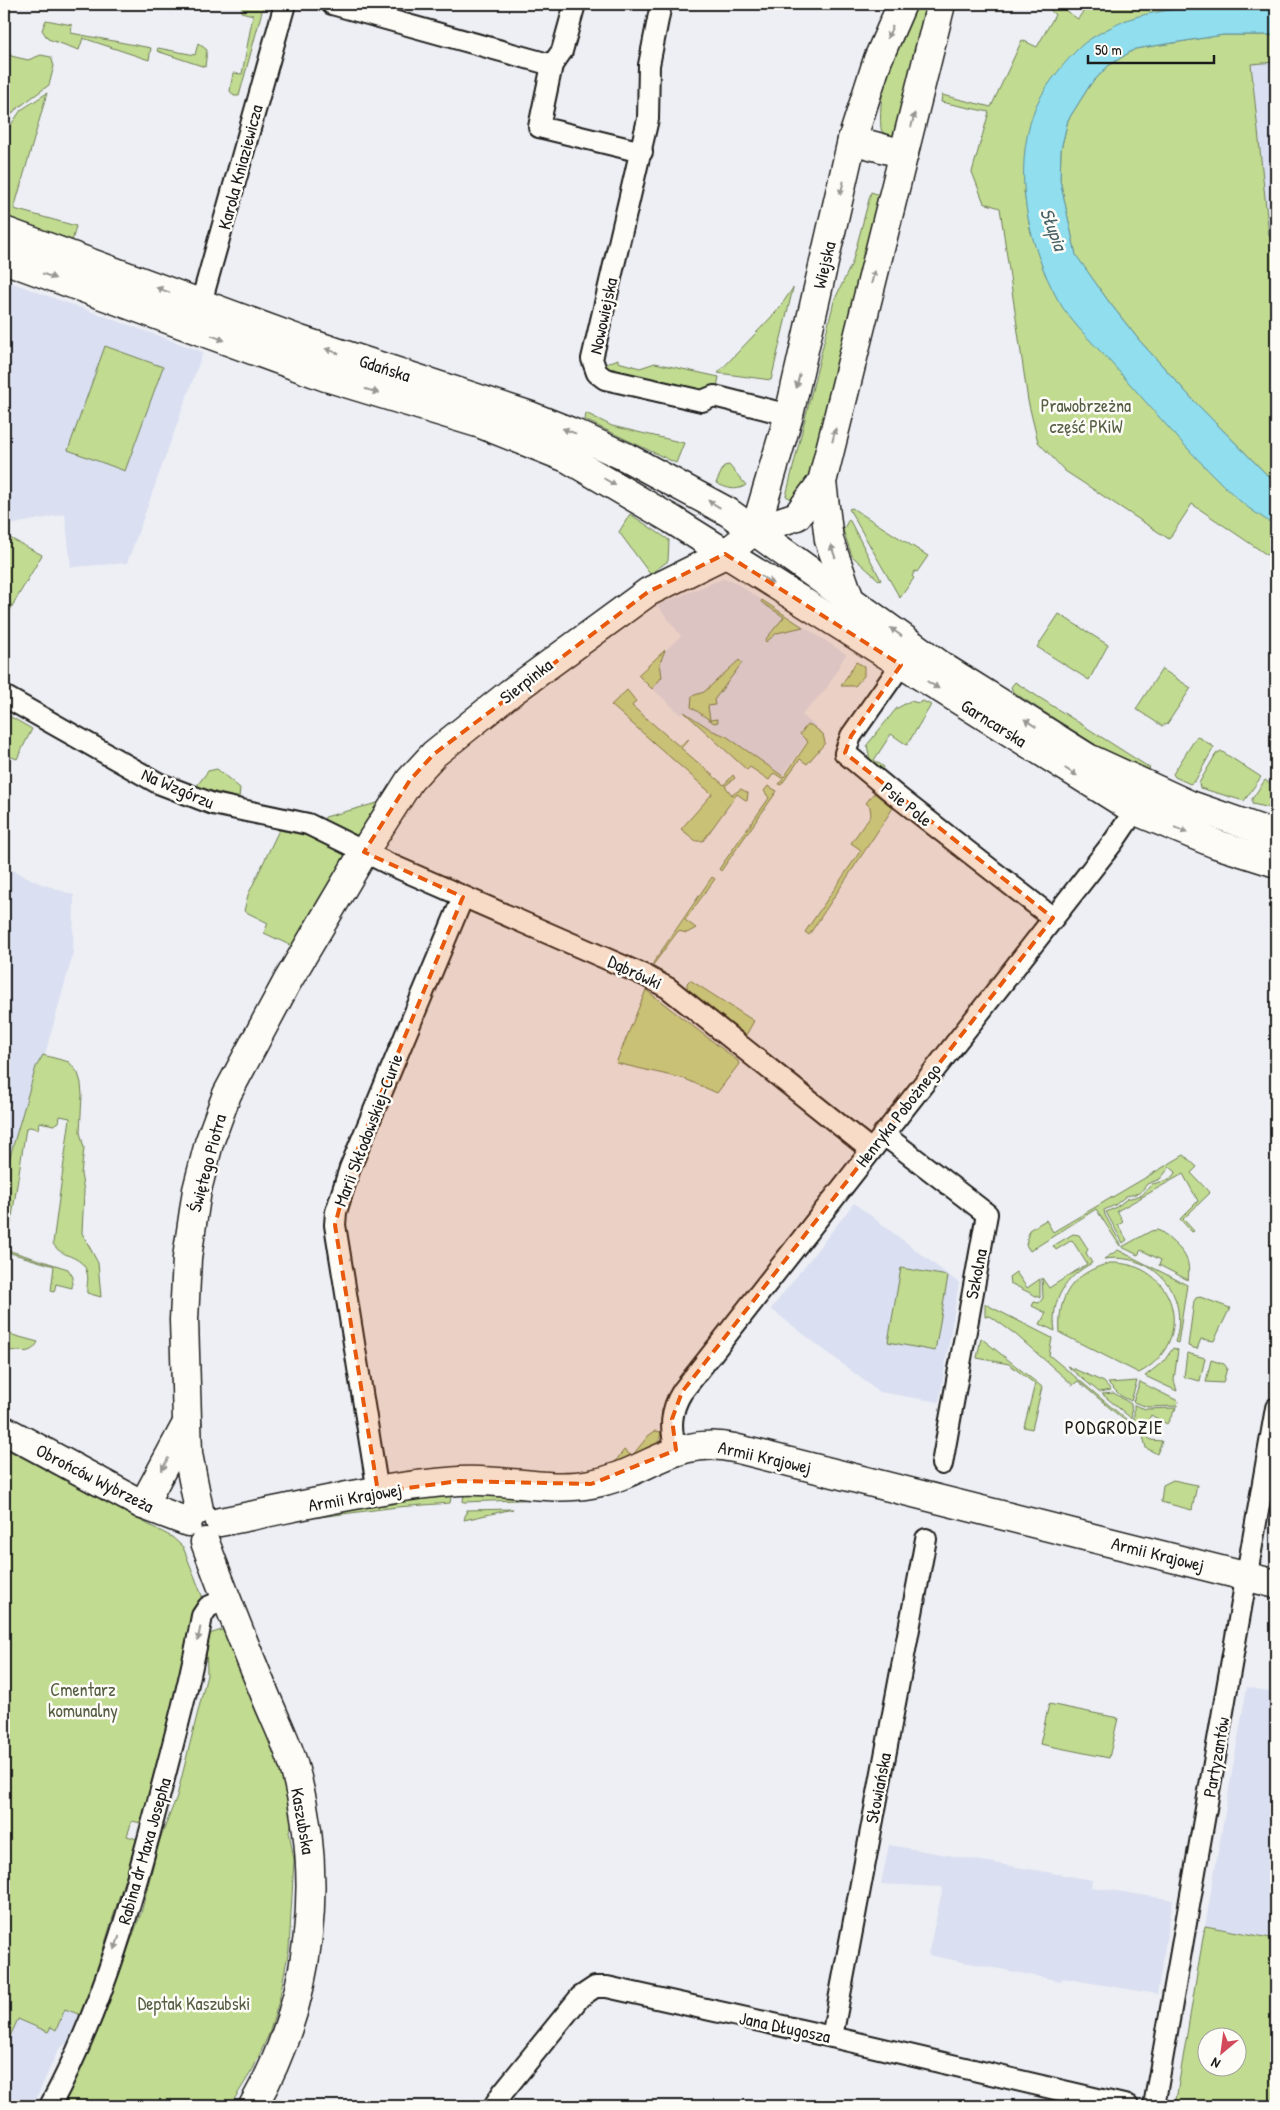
<svg xmlns="http://www.w3.org/2000/svg" width="1280" height="2110" viewBox="0 0 1280 2110" font-family="'Patrick Hand',sans-serif">
<style>
.built{fill:#dadff1}
.green{fill:#c1db91;stroke:#6e7c56;fill-rule:evenodd}
.water{fill:#90deee;stroke:#62909a}
.lines{fill:none;stroke-linecap:round;stroke-linejoin:round}
.street-casing{stroke:#1c1c1c;stroke-width:24}
.secondary-casing{stroke:#1c1c1c;stroke-width:31}
.street{stroke:#fdfcf7;stroke-width:20}
.secondary{stroke:#fdfcf7;stroke-width:28}
.oneway{fill:#989794}
.marked{fill:#e8590c;fill-opacity:0.2;stroke:#e8590c;stroke-width:4;stroke-dasharray:10 6;stroke-linejoin:round}
.labels{text-anchor:middle;dominant-baseline:central;stroke-width:5;stroke-linejoin:round;paint-order:stroke}
.street-label{font-size:18px;fill:#1c1c1c;stroke:#fdfcf7}
.park-label{font-size:18px;fill:#565f45;stroke:#fdfcf7}
.water-label{font-size:19px;font-style:italic;fill:#456066;stroke:#fdfcf7}
.neighbourhood-label{font-size:19px;letter-spacing:1px;fill:#1c1c1c;stroke:#fdfcf7}
</style>
<rect width="100%" height="100%" fill="#edeff4"/>
<filter id="ink" filterUnits="userSpaceOnUse"><feTurbulence type="fractalNoise" baseFrequency=".02" numOctaves="2"/><feDisplacementMap in="SourceGraphic" scale="10" xChannelSelector="R" yChannelSelector="G"/><feConvolveMatrix kernelMatrix="1 2 1 2 8 2 1 2 1" color-interpolation-filters="sRGB"/></filter>
<g filter="url(#ink)">
<!-- built -->
<g class="built">
<path d="M1276,62v174h-7l-18,-173z"/>
<path d="M4,280l199,72 -76,211 -56,4 -6,-53 -61,12z"/>
<path d="M722,579l9,1 115,74 -19,34 -25,27 15,12 -36,51 -97,-66 -3,3 -43,-40 43,-39 -24,-31z"/>
<path d="M4,866l35,17 35,12 -1,59 -58,208 -11,65z"/>
<path d="M854,1203l105,80 -20,119 -60,-10 -108,-83z"/>
<path d="M1247,1687l29,6v246l-71,-13z"/>
<path d="M889,1845l203,35 -1,7 82,13 -16,94 -95,-16 -1,3 -133,-26 15,-68 -62,-3z"/>
<path d="M65,2009l16,6 2,15 -25,20 -25,56h-29v-64l3,1 11,-24 38,10z"/>
</g>
<!-- green -->
<g class="green">
<path d="M243,4h21l-25,92h-5l-4,-5 3,-18 9,1 11,-59 -12,-3z"/>
<path d="M913,4h18l-31,127 -7,7 -9,-2 -3,-7c-4,-45 16,-85 32,-125z"/>
<path d="M1045,4h11l22,15 10,-15h176c-48,3 -93,6 -140,17l-100,170 6,38 16,47 230,251v34l-84,-57 -23,35 -104,-68 -27,-29 -10,-41 -28,-193 -16,-5 -12,-31 17,-60 -48,-10 1,-7 49,12 31,-67 15,7 18,-32z"/>
<path d="M46,20l26,5 -1,8 80,15 -2,12 -66,-22 -4,12 -31,-11 -6,-9z"/>
<path d="M1223,35h53v27l-25,2 18,172h7v248l-81,-82 -56,-62 -30,-38 -33,-46 -16,-76 1,-31 7,-29 22,-35 18,-19 27,-17z"/>
<path d="M198,43l9,7 -2,17 -48,-16 1,-3 37,7z"/>
<path d="M4,44l4,4 3,8 17,4 13,-5 10,2 3,9 -5,19 -34,25 -11,14z"/>
<path d="M47,93l-33,116 62,17 -4,16 -68,-27v-80l17,-25z"/>
<path d="M871,192l12,4 -63,259 -22,48 -12,-7 48,-195 18,-38z"/>
<path d="M793,288l-22,92 -53,-7 59,-62z"/>
<path d="M105,346l58,21 -38,104 -57,-21z"/>
<path d="M618,359v3l22,6 15,-5 64,14 -2,10 -5,5 -99,-16 -12,-10z"/>
<path d="M586,413l26,13 72,17 -8,20 -91,-43z"/>
<path d="M729,465l17,20c-10,7 -20,3 -30,-2l8,-17z"/>
<path d="M852,508l76,48 -11,16 -2,-1 -3,5 2,2 -14,20 -51,-89z"/>
<path d="M630,514l39,26 -1,21 -18,13 -31,-42z"/>
<path d="M849,519l32,61 -1,1 -28,-25 -9,-26z"/>
<path d="M4,535l38,20 -38,65z"/>
<path d="M762,600l41,27 -26,6 -11,9 -1,-2 19,-23 -23,-15z"/>
<path d="M1059,614l49,31 -19,35 -52,-33z"/>
<path d="M665,650l-5,13 2,14 -10,12 -14,-14z"/>
<path d="M739,660l3,3 -28,37 1,5 -7,1 2,14 7,-1 1,3 -4,1 -23,-16 1,-11 12,-4z"/>
<path d="M856,662l8,4v10l-9,10h-14z"/>
<path d="M1162,669l29,19 -24,36 -5,2 -26,-17z"/>
<path d="M1015,682l135,86 -6,5 -42,-24 -89,-57 -2,-5z"/>
<path d="M627,690l9,11 -4,5 47,40 10,-7 -8,9 43,37 9,-10 2,3 -10,8 7,9 9,-6 7,4 -1,8 -10,-7 -34,47h-7l-15,-12 31,-35 -101,-89z"/>
<path d="M910,701l9,2 4,-2 8,4 -24,40 -16,-11 -17,26 10,7 -2,3 -12,-10 -3,-15 29,-36z"/>
<path d="M684,712l29,19 13,5 58,41 24,-35 -8,-8 7,-9h4l12,9 2,9 -18,21 -7,-5 -19,26 -2,-1 4,-5 -9,-6 -5,7 -19,-13 -3,3z"/>
<path d="M4,713l28,16 -15,30 -13,-5z"/>
<path d="M1197,736l17,11 -19,34 -5,3 -15,-7 -2,-3z"/>
<path d="M1221,751l40,26 -17,24 -44,-13 -1,-5 17,-29z"/>
<path d="M217,769l23,19 -1,10 -43,-11 12,-16z"/>
<path d="M1265,780l11,8v21l-24,-5v-5z"/>
<path d="M768,786l9,5 -56,80 -2,-2 50,-71 -5,-7z"/>
<path d="M874,793l19,15 -84,127 -4,-3 56,-82 -10,-7 20,-28 -1,-8 -4,-4z"/>
<path d="M381,802l-21,37 -36,-17 1,-5z"/>
<path d="M279,830c21,4 53,9 67,27l-50,91 -32,-15 4,-10 -24,-12 4,-16z"/>
<path d="M712,877l3,2 -30,41 11,8 -9,5 -9,-2 -25,34v-2z"/>
<path d="M690,980l64,41 -8,14 -59,-46v-6z"/>
<path d="M646,990l92,71 1,3 -22,29 -32,-14 -69,-16z"/>
<path d="M43,1055l26,7 9,11 3,10 1,12 -2,37 4,16 -3,26 3,17 -2,42 16,30 3,34 -14,-4c-1,-6 2,-13 0,-20 -4,-19 -28,-15 -34,-30l17,-125 -10,-2 -1,6 -5,3 -15,-3 -1,7 -8,-2 -4,1 -15,95 -7,7v-53l32,-110z"/>
<path d="M1184,1155l13,12 -6,6 19,20 -27,26 11,12 -2,1 -12,-13 18,-18 -15,-27 -66,37 6,11 -5,3 9,15 -4,3 -17,-31 9,-4 12,-9 15,-4 10,-11 17,-4 7,-8 -6,-5 -10,12 -13,5 -7,9 -14,3 -11,9 -11,5 1,5 16,29 -1,2 -24,-37 -66,42 -4,-6 3,-15 17,-10 7,12z"/>
<path d="M1151,1231l6,-1 5,2c17,17 30,22 26,48l-29,-15 2,-5 -20,-10 -3,5 -16,-8z"/>
<path d="M1073,1234l6,1 9,14 -2,4 6,10c-26,14 -42,37 -37,68l-15,-7 6,-11 -14,-7 2,-4 5,1 4,-5 -1,-20 7,10 38,-24 -15,-24 -16,10 -3,-4z"/>
<path d="M4,1249l64,20 5,8 -1,11 -16,-4 -2,8 -3,-1 3,-25 -50,-15z"/>
<path d="M1118,1250l69,35 -9,58 -3,-1c16,-49 -22,-90 -71,-83z"/>
<path d="M1110,1263c66,-2 88,79 29,110l-79,-40c-3,-38 13,-60 50,-70z"/>
<path d="M901,1268l47,8 -13,75 -47,-9z"/>
<path d="M1016,1272l11,16 13,-9v19l-30,-15 -1,-6z"/>
<path d="M1200,1297l30,11 -16,33 -13,-2 -4,10 -9,-3 6,-45 2,-3z"/>
<path d="M985,1304l67,34 -3,17 102,85 11,1 -5,13 -11,-6 -3,-12 -65,-55 -5,4 -58,-51 -25,-18 -5,1z"/>
<path d="M4,1333h1l33,9c-9,17 -20,5 -34,10z"/>
<path d="M981,1338l61,49 -10,42 -8,-2 11,-43 -26,-20 -32,-6z"/>
<path d="M1173,1348l5,2 -4,30 3,11 -32,-15 19,-15z"/>
<path d="M1187,1353l18,5 -5,23 -16,-4z"/>
<path d="M1211,1360l13,4 3,4 -4,15 -17,-1z"/>
<path d="M1067,1366l37,16 7,8 -12,2z"/>
<path d="M1137,1381l-6,20 -10,-5 -13,-13z"/>
<path d="M1140,1382l38,19 -1,5 -29,1 -15,-5z"/>
<path d="M1114,1393l17,11 1,15 -30,-25z"/>
<path d="M1134,1405l12,4 30,-1 -9,16 -16,-9 -8,15 -9,-7z"/>
<path d="M655,1431l6,1c-1,23 -35,30 -53,39l16,-21 8,6 16,-20z"/>
<path d="M4,1448l168,89 11,10 23,59 -17,30 -44,188 -13,-3 -5,15 10,3 -40,130 6,4 -20,57 -7,-3 5,-12 -16,-6 -9,21 -5,-3 -3,5 -30,-13 -11,24 -3,-1z"/>
<path d="M1173,1480l24,5 -5,25 -31,-8 2,-17z"/>
<path d="M452,1492l-2,11 -53,4 -85,11 -1,-6z"/>
<path d="M464,1492l81,7 -82,3z"/>
<path d="M513,1509l-49,11 3,-10z"/>
<path d="M225,1629l53,131 16,58 -5,13 5,29 -5,89 -10,52 -10,33 -16,35 -23,37h-167l33,-71 20,-53 25,-69 18,-71 18,-46 30,-121 -1,-40z"/>
<path d="M1049,1704l69,14 -9,40 -69,-14z"/>
<path d="M1205,1926l71,13v167h-101zM1208,2038h30v30h-30z"/>
</g>
<!-- water -->
<path class="water" d="M1276,4v31h-53l-88,14 -27,17 -18,19 -22,35 -7,29 -1,31 16,75 33,47 30,38 56,62 81,82v43c-11,-9 -25,-16 -36,-26 -45,-41 -85,-89 -125,-134 -18,-20 -44,-44 -57,-67 -31,-56 -46,-128 -24,-189 7,-20 31,-50 47,-65 10,-9 28,-18 41,-24 34,-16 115,-18 154,-18z"/>
<g class="lines">
<defs>
<g id="street">
<path d="M332,4l220,61"/>
<path d="M575,4l-13,47 -10,14 -13,62 103,25"/>
<path d="M661,4l-12,61 -1,54 -56,240 5,14 8,6 97,22 12,-5 75,19"/>
<path d="M197,317l88,-313"/>
<path d="M901,665l-50,71 -6,17 53,44 155,121"/>
<path d="M4,696l154,87 55,21 95,20 81,40 257,112 22,12 203,162"/>
<path d="M883,1134l104,80 -45,250"/>
<path d="M676,1450c-6,-21 -6,-39 6,-58l432,-551 36,-53"/>
<path d="M378,1492l-43,-267 1,-13 14,-44 113,-271"/>
<path d="M832,2037l94,-498"/>
<path d="M50,2106c54,-100 84,-211 112,-320 15,-57 30,-113 40,-170l6,-9 18,-8"/>
<path d="M494,2106l9,-14 77,-95 15,-10h12l225,50 296,69"/>
<path d="M1154,2106l122,-698"/>
</g>
<g id="secondary">
<path d="M852,140l52,14"/>
<path d="M4,231l296,109 228,75 48,19 50,23 102,55 218,157 142,89 102,47 86,30"/>
<path d="M4,259l322,118 155,47 86,34 104,61 465,292 80,33 60,19"/>
<path d="M755,530l34,-115 63,-275 26,-81 24,-55"/>
<path d="M849,597l-20,-57 -7,-58 119,-478"/>
<path d="M4,1430l139,75 45,17"/>
<path d="M143,1505l44,-82"/>
<path d="M199,1510l-11,-56 -4,-134 3,-62 10,-68 12,-47 18,-49 60,-112 77,-130 46,-72 24,-26 76,-61 138,-101 77,-38 30,-24 42,-14 25,-34"/>
<path d="M220,1522c79,-15 159,-36 239,-41 44,-3 88,11 132,3 54,-9 84,-49 143,-36l542,136"/>
<path d="M205,1542c19,52 40,104 61,155 9,22 20,44 27,66 33,114 19,241 -40,343"/>
</g>
</defs>
<!-- street casing -->
<use href="#street" class="street-casing"/>
<!-- secondary casing -->
<use href="#secondary" class="secondary-casing"/>
<!-- street -->
<use href="#street" class="street"/>
<!-- secondary -->
<use href="#secondary" class="secondary"/>
</g>
<!-- one-way arrows -->
<defs><path id="oneway-solid" d="M-6-.8H1V-3.2L6.5 0L1 3.2V.8H-6Z" transform="scale(1.25)"/></defs>
<g class="oneway">
<use href="#oneway-solid" transform="translate(890 32) rotate(113)"/>
<use href="#oneway-solid" transform="translate(913 120) rotate(-76)"/>
<use href="#oneway-solid" transform="translate(842 188) rotate(103)"/>
<use href="#oneway-solid" transform="translate(49 276) rotate(21)"/>
<use href="#oneway-solid" transform="translate(873 277) rotate(-76)"/>
<use href="#oneway-solid" transform="translate(163 290) rotate(-160)"/>
<use href="#oneway-solid" transform="translate(218 338) rotate(20)"/>
<use href="#oneway-solid" transform="translate(332 351) rotate(-161)"/>
<use href="#oneway-solid" transform="translate(798 381) rotate(104)"/>
<use href="#oneway-solid" transform="translate(372 391) rotate(17)"/>
<use href="#oneway-solid" transform="translate(569 431) rotate(-159)"/>
<use href="#oneway-solid" transform="translate(834 435) rotate(-76)"/>
<use href="#oneway-solid" transform="translate(610 482) rotate(30)"/>
<use href="#oneway-solid" transform="translate(714 504) rotate(-149)"/>
<use href="#oneway-solid" transform="translate(833 551) rotate(-109)"/>
<use href="#oneway-solid" transform="translate(767 580) rotate(32)"/>
<use href="#oneway-solid" transform="translate(896 632) rotate(-144)"/>
<use href="#oneway-solid" transform="translate(933 685) rotate(32)"/>
<use href="#oneway-solid" transform="translate(1030 723) rotate(-147)"/>
<use href="#oneway-solid" transform="translate(1071 772) rotate(32)"/>
<use href="#oneway-solid" transform="translate(1181 830) rotate(23)"/>
<use href="#oneway-solid" transform="translate(165 1464) rotate(118)"/>
<use href="#oneway-solid" transform="translate(199 1634) rotate(101)"/>
<use href="#oneway-solid" transform="translate(117 1943) rotate(108)"/>
</g>
</g>
<!-- marked area -->
<path class="marked" d="M725,554l176,111 -50,71 -6,17 208,165 -371,474 -10,27 4,31 -85,34 -132,-3 -81,11 -43,-267 15,-57 113,-271 -99,-45 46,-72 24,-26 214,-162z"/>
<g class="labels">
<!-- street labels -->
<g class="street-label">
<text transform="translate(240 167) rotate(-75)">Karola Kniaziewicza</text>
<text transform="translate(824 265) rotate(-77)">Wiejska</text>
<text transform="translate(603 316) rotate(-78)">Nowowiejska</text>
<text transform="translate(385 368) rotate(18)">Gdańska</text>
<text transform="translate(526 681) rotate(-38)">Sierpinka</text>
<text transform="translate(994 723) rotate(32)">Garncarska</text>
<text transform="translate(178 788) rotate(23)">Na Wzgórzu</text>
<text transform="translate(907 804) rotate(39)">Psie Pole</text>
<text transform="translate(635 972) rotate(25)">Dąbrówki</text>
<text transform="translate(898 1115) rotate(-52)">Henryka Pobożnego</text>
<text transform="translate(368 1130) rotate(-69)">Marii Skłodowskiej-Curie</text>
<text transform="translate(207 1163) rotate(-75)">Świętego Piotra</text>
<text transform="translate(976 1274) rotate(-79)">Szkolna</text>
<text transform="translate(765 1457) rotate(13)">Armii Krajowej</text>
<text transform="translate(95 1478) rotate(27)">Obrońców Wybrzeża</text>
<text transform="translate(355 1497) rotate(-10)">Armii Krajowej</text>
<text transform="translate(1158 1554) rotate(14)">Armii Krajowej</text>
<text transform="translate(1216 1757) rotate(-80)">Partyzantów</text>
<text transform="translate(878 1788) rotate(-79)">Słowiańska</text>
<text transform="translate(303 1821) rotate(80)">Kaszubska</text>
<text transform="translate(144 1851) rotate(-74)">Rabina dr Maxa Josepha</text>
<text transform="translate(785 2027) rotate(12)">Jana Długosza</text>
</g>
<!-- park labels -->
<g class="park-label">
<text x="1086" y="405">Prawobrzeżna<tspan x="1086" dy="21">część PKiW</tspan></text>
<text x="83" y="1689">Cmentarz<tspan x="83" dy="21">komunalny</tspan></text>
<text x="194" y="2003">Deptak Kaszubski</text>
</g>
<!-- water labels -->
<g class="water-label">
<text transform="translate(1054 229) rotate(69)">Słupia</text>
</g>
<!-- neighbourhood labels -->
<g class="neighbourhood-label">
<text x="1114" y="1427">PODGRODZIE</text>
</g>
</g>
<!-- margin -->
<rect width="1280" height="2110" fill="none" stroke="#fdfcf7" stroke-width="20"/>
<rect x="10" y="10" width="1260" height="2090" fill="none" stroke="#1c1c1c" stroke-width="2" filter="url(#ink)"/>
<!-- north arrow -->
<g transform="translate(1222 2052) rotate(209)"><circle r="24" fill="#fdfcf7" stroke="#a3a29f"/>
<path d="M0-4L9 19L0 12L-9 19Z" fill="#d1495b"/>
<text y="-8" font-size="14" font-weight="bold" text-anchor="middle" fill="#1c1c1c">N</text>
</g>
<!-- scale -->
<path d="M1088 55v8h126v-8" fill="none" stroke="#1c1c1c" stroke-width="2.5"/>
<text x="1095" y="55" font-size="15" fill="#1c1c1c" stroke="#fdfcf7" stroke-width="4" paint-order="stroke">50 m</text>
</svg>
